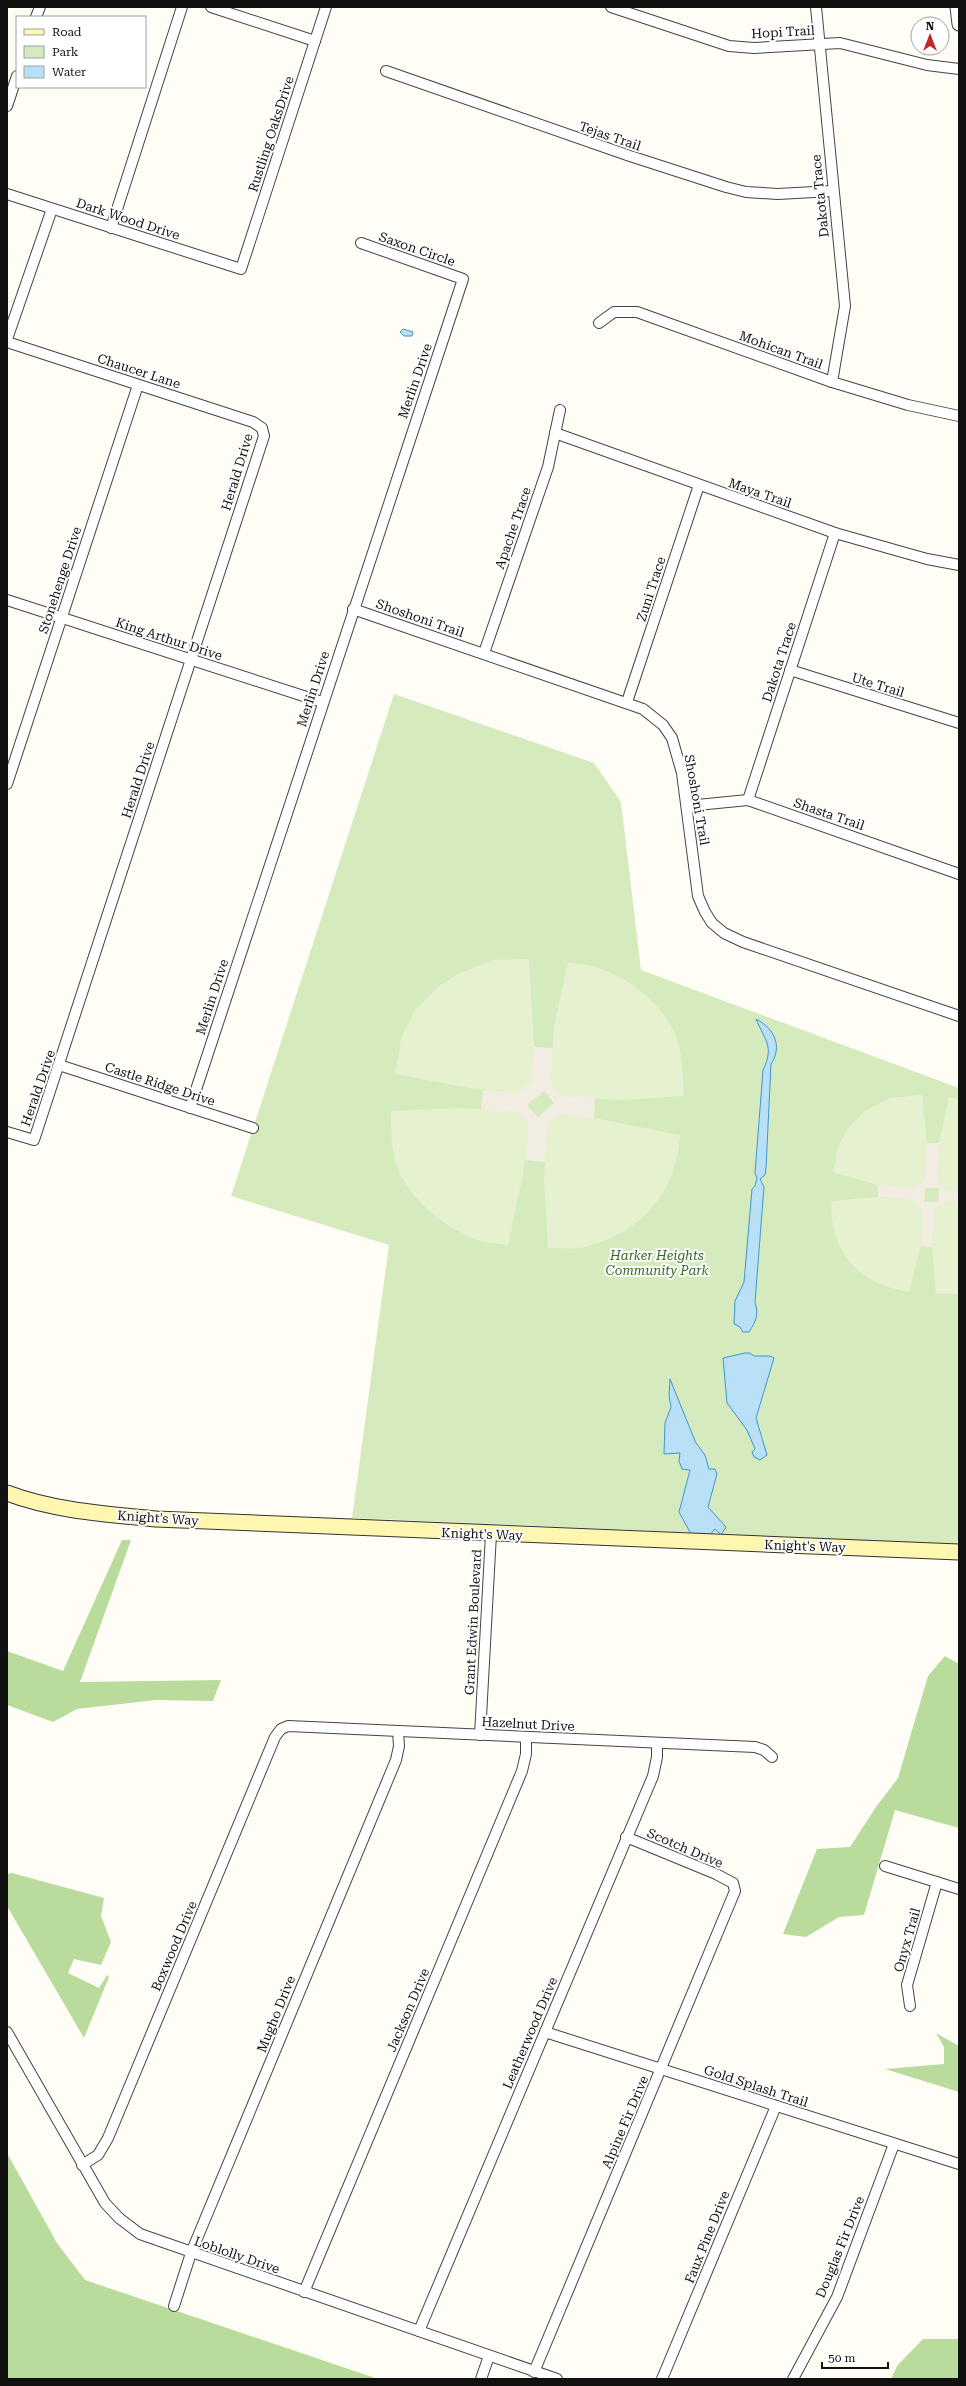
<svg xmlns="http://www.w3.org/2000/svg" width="966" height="2386" viewBox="0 0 966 2386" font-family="'Roboto Serif',serif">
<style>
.green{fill:#d5ebbd}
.forest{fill:#b9dc9c}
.pitch{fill:#e6f2cf}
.plaza{fill:#f1ede2;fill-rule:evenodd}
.water{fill:#b9e0f7;stroke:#3f96cf}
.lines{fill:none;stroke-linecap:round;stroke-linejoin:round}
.minor-casing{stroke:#444;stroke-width:12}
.tertiary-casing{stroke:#444;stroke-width:15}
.secondary-casing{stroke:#333;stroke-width:17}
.minor{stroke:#fff;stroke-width:10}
.tertiary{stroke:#fff;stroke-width:13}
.secondary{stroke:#fff6b0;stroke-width:15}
.labels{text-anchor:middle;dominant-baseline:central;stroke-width:4;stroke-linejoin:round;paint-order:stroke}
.street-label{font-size:13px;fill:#111;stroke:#fff}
.park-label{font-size:13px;font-style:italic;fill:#2f6b1f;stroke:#fff}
</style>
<rect width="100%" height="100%" fill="#fffdf5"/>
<!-- green -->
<path class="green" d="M394,694l200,69 27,39 20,168 318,118v451l-3,5 -604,-26 37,-273 -158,-49z"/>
<!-- forest -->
<g class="forest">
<path d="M122,1540h9l-51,142 141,-2 -8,21 -57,-1 -79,9 -24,13 -46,-17v-54l56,20z"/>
<path d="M945,1656l14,8v164l-64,-18 -31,105 -25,2 -33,20 -23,-3 34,-85 33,-2 26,-40 22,-29 30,-102z"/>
<path d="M12,1873l92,25 -3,18 10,26 -10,23 -27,-6 -6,14 31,15 8,-13 2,2 -25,61 -77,-132v-32z"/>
<path d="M936,2033l23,13v46l-74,-23 59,-5v-17z"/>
<path d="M7,2153l50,90 28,37 293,99h-371z"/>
<path d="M923,2339h36v40h-68l6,-13z"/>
</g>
<!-- pitch -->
<g class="pitch">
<path d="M529,959l5,88 -2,34 -13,11 -50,-4 -74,-14 7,-38 13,-26 25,-25 20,-12 34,-13z"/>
<path d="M568,963c9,1 19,1 28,4 36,12 76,42 84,83 2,15 3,31 4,46l-66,4 -55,-4 -12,-13 3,-57z"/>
<path d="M922,1095l5,48 -2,35 -10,10 -37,-3 -45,-13 6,-27 9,-17 17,-17 25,-13z"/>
<path d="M949,1097l10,2v92l-14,-1 -8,-10 2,-37z"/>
<path d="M464,1108l53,4 11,12 -5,50 -15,71c-11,-2 -23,-2 -33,-6 -31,-12 -59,-35 -75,-65 -9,-19 -9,-42 -9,-63z"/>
<path d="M560,1115l34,3 86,17c-3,58 -40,98 -95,112 -11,3 -26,1 -37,1l-4,-71 4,-53z"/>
<path d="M878,1197l35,2 10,11 -2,36 -12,46c-51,-8 -78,-38 -78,-91z"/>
<path d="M944,1202l15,1 -1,91h-22l-4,-47 2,-37z"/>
</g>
<!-- plaza -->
<g class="plaza">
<path d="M534,1047l19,1 -2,35 12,13 32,2 -1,20 -34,-3 -12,9 -3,38 -20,-2 3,-36 -11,-12 -36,-2 2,-20 36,2 12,-11zM544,1091l10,12 -16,14 -11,-12z"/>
<path d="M927,1143h12l-2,37 8,10 14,1v12l-15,-1 -10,8 -2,37 -11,-1 2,-36 -10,-11 -35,-2v-12l37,3 10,-10zM925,1188h14l-1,14h-14z"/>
</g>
<!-- water -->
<g class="water">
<path d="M403,329l10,3 -1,4h-8l-4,-4z"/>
<path d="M756,1019c18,9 27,27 15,45l-5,104 -1,7 -5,4 4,8 -9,115c4,14 1,19 -6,30h-6l-3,-5 -6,-3 1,-23 9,-19 8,-93 3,-3 2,-8 -2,-5 8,-103c12,-24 1,-31 -7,-51z"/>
<path d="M745,1353h5l4,3h16l4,2 -18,60 11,37 -7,5 -6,-3 -2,-5 3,-3 -8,-19 -20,-27 -4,-45z"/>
<path d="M670,1379l19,47 7,17 9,12 4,14h6l2,5 -9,33 18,20 -5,8 -6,-6 -5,6 -19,-1 -12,-22 11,-42 -8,-1 -3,-8 1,-8 -16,1 1,-31 6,-16 -2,-11z"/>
</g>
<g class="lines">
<defs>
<g id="minor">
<path d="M211,7l104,34"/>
<path d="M611,7l118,39 25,2 86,-5 87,22 32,4"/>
<path d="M816,7l29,299 -13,76"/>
<path d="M36,17l4,-10"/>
<path d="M386,71l244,85 96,31 20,5 32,2 54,-3"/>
<path d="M7,106l10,-30"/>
<path d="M7,194l234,75 85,-262"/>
<path d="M111,228l71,-221"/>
<path d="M599,323l15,-11h23l195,70 76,23 51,11"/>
<path d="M7,339l45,-130"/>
<path d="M7,342l246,80 9,6 2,8 -230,704 -27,-8"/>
<path d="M555,433l280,100 92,26 32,6"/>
<path d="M7,600l315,102"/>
<path d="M353,609l290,100 20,16 9,13 10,35 16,123 7,16 7,11 12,10 19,9 216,74"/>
<path d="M484,653l64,-186 12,-57"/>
<path d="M790,670l169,53"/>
<path d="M627,702l72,-217"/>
<path d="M7,784l131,-399"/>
<path d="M748,800l87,-267"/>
<path d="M687,806l61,-6 211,74"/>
<path d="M59,1065l194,63"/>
<path d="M190,1108l273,-829 -102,-36"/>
<path d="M480,1735l11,-201"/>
<path d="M885,1866l74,23"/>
<path d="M910,2006l-3,-21 30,-103"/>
<path d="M7,2032l98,171 14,15 21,16 417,145"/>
<path d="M545,2032l414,132"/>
<path d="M82,2165l16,-10 10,-17 167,-401 6,-8 7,-3 467,21 9,3 8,7"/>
<path d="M304,2292l218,-521 4,-17v-17"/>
<path d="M174,2306l17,-53 205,-493 3,-14 -1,-15"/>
<path d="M419,2331l234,-555 4,-19v-14"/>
<path d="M534,2372l201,-481 -2,-8 -17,-9 -90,-37"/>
<path d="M481,2379l8,-23"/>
<path d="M662,2379l114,-273"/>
<path d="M793,2379l44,-82 57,-153"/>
</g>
<path id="tertiary" d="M957,7l2,17"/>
<path id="secondary" d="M7,1493c48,18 99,21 149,26l803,33"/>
</defs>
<!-- minor casing -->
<use href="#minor" class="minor-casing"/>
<!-- tertiary casing -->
<use href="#tertiary" class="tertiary-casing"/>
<!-- secondary casing -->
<use href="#secondary" class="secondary-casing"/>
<!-- minor -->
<use href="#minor" class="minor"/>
<!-- tertiary -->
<use href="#tertiary" class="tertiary"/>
<!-- secondary -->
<use href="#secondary" class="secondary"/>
</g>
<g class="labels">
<!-- street labels -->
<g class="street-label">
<text transform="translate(783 32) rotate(-3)">Hopi Trail</text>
<text transform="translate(271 134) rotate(-72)">Rustling OaksDrive</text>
<text transform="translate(610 136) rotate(19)">Tejas Trail</text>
<text transform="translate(820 196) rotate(-96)">Dakota Trace</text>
<text transform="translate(128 219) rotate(18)">Dark Wood Drive</text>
<text transform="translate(417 249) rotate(19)">Saxon Circle</text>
<text transform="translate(781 350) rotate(20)">Mohican Trail</text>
<text transform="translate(139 371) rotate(18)">Chaucer Lane</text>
<text transform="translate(415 381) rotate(-71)">Merlin Drive</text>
<text transform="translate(237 472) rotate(-73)">Herald Drive</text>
<text transform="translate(760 493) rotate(19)">Maya Trail</text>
<text transform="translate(513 528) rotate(-71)">Apache Trace</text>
<text transform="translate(60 580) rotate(-72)">Stonehenge Drive</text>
<text transform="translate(651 589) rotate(-72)">Zuni Trace</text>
<text transform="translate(420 618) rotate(19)">Shoshoni Trail</text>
<text transform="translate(169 639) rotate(18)">King Arthur Drive</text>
<text transform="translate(779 662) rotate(-72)">Dakota Trace</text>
<text transform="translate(878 685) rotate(17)">Ute Trail</text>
<text transform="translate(313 689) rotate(-72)">Merlin Drive</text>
<text transform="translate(138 780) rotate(-72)">Herald Drive</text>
<text transform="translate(697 800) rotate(80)">Shoshoni Trail</text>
<text transform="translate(829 814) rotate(19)">Shasta Trail</text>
<text transform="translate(212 997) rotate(-72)">Merlin Drive</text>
<text transform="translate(160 1084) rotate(18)">Castle Ridge Drive</text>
<text transform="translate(38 1088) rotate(-71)">Herald Drive</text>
<text transform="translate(158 1518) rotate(4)">Knight's Way</text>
<text transform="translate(482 1534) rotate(2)">Knight's Way</text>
<text transform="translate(805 1546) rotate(2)">Knight's Way</text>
<text transform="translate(473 1622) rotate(-87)">Grant Edwin Boulevard</text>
<text transform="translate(528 1724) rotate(3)">Hazelnut Drive</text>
<text transform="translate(685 1848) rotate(23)">Scotch Drive</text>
<text transform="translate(907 1940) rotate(-74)">Onyx Trail</text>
<text transform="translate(174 1946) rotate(-67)">Boxwood Drive</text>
<text transform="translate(408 2010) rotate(-67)">Jackson Drive</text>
<text transform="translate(276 2014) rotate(-68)">Mugho Drive</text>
<text transform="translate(530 2033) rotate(-67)">Leatherwood Drive</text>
<text transform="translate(756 2086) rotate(18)">Gold Splash Trail</text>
<text transform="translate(625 2122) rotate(-67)">Alpine Fir Drive</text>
<text transform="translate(707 2237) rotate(-68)">Faux Pine Drive</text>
<text transform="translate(840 2247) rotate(-68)">Douglas Fir Drive</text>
<text transform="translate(237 2255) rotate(19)">Loblolly Drive</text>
</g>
<!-- park labels -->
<g class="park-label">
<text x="657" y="1255">Harker Heights<tspan x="657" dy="15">Community Park</tspan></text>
</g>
</g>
<!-- border -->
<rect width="966" height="2386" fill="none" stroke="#111111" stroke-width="16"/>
<!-- legend -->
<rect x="16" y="16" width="130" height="72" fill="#ffffff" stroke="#a0a0a0"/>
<rect x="24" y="29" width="20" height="6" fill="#fff6b0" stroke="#a0a0a0"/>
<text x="52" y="36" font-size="12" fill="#111111">Road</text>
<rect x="24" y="46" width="20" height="12" fill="#d5ebbd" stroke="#a0a0a0"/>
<text x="52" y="56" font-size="12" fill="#111111">Park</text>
<rect x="24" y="66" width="20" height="12" fill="#b9e0f7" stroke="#a0a0a0"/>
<text x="52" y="76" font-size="12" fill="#111111">Water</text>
<!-- north arrow -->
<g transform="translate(930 36)"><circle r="19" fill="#ffffff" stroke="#a0a0a0"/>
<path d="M0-3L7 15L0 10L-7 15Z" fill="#c4262e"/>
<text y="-6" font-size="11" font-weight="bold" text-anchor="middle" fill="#111111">N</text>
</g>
<!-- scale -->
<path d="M822 2362v6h66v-6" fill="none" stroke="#111111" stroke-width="2"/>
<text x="828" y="2362" font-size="12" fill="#111111" stroke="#ffffff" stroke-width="3" paint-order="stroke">50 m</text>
</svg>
